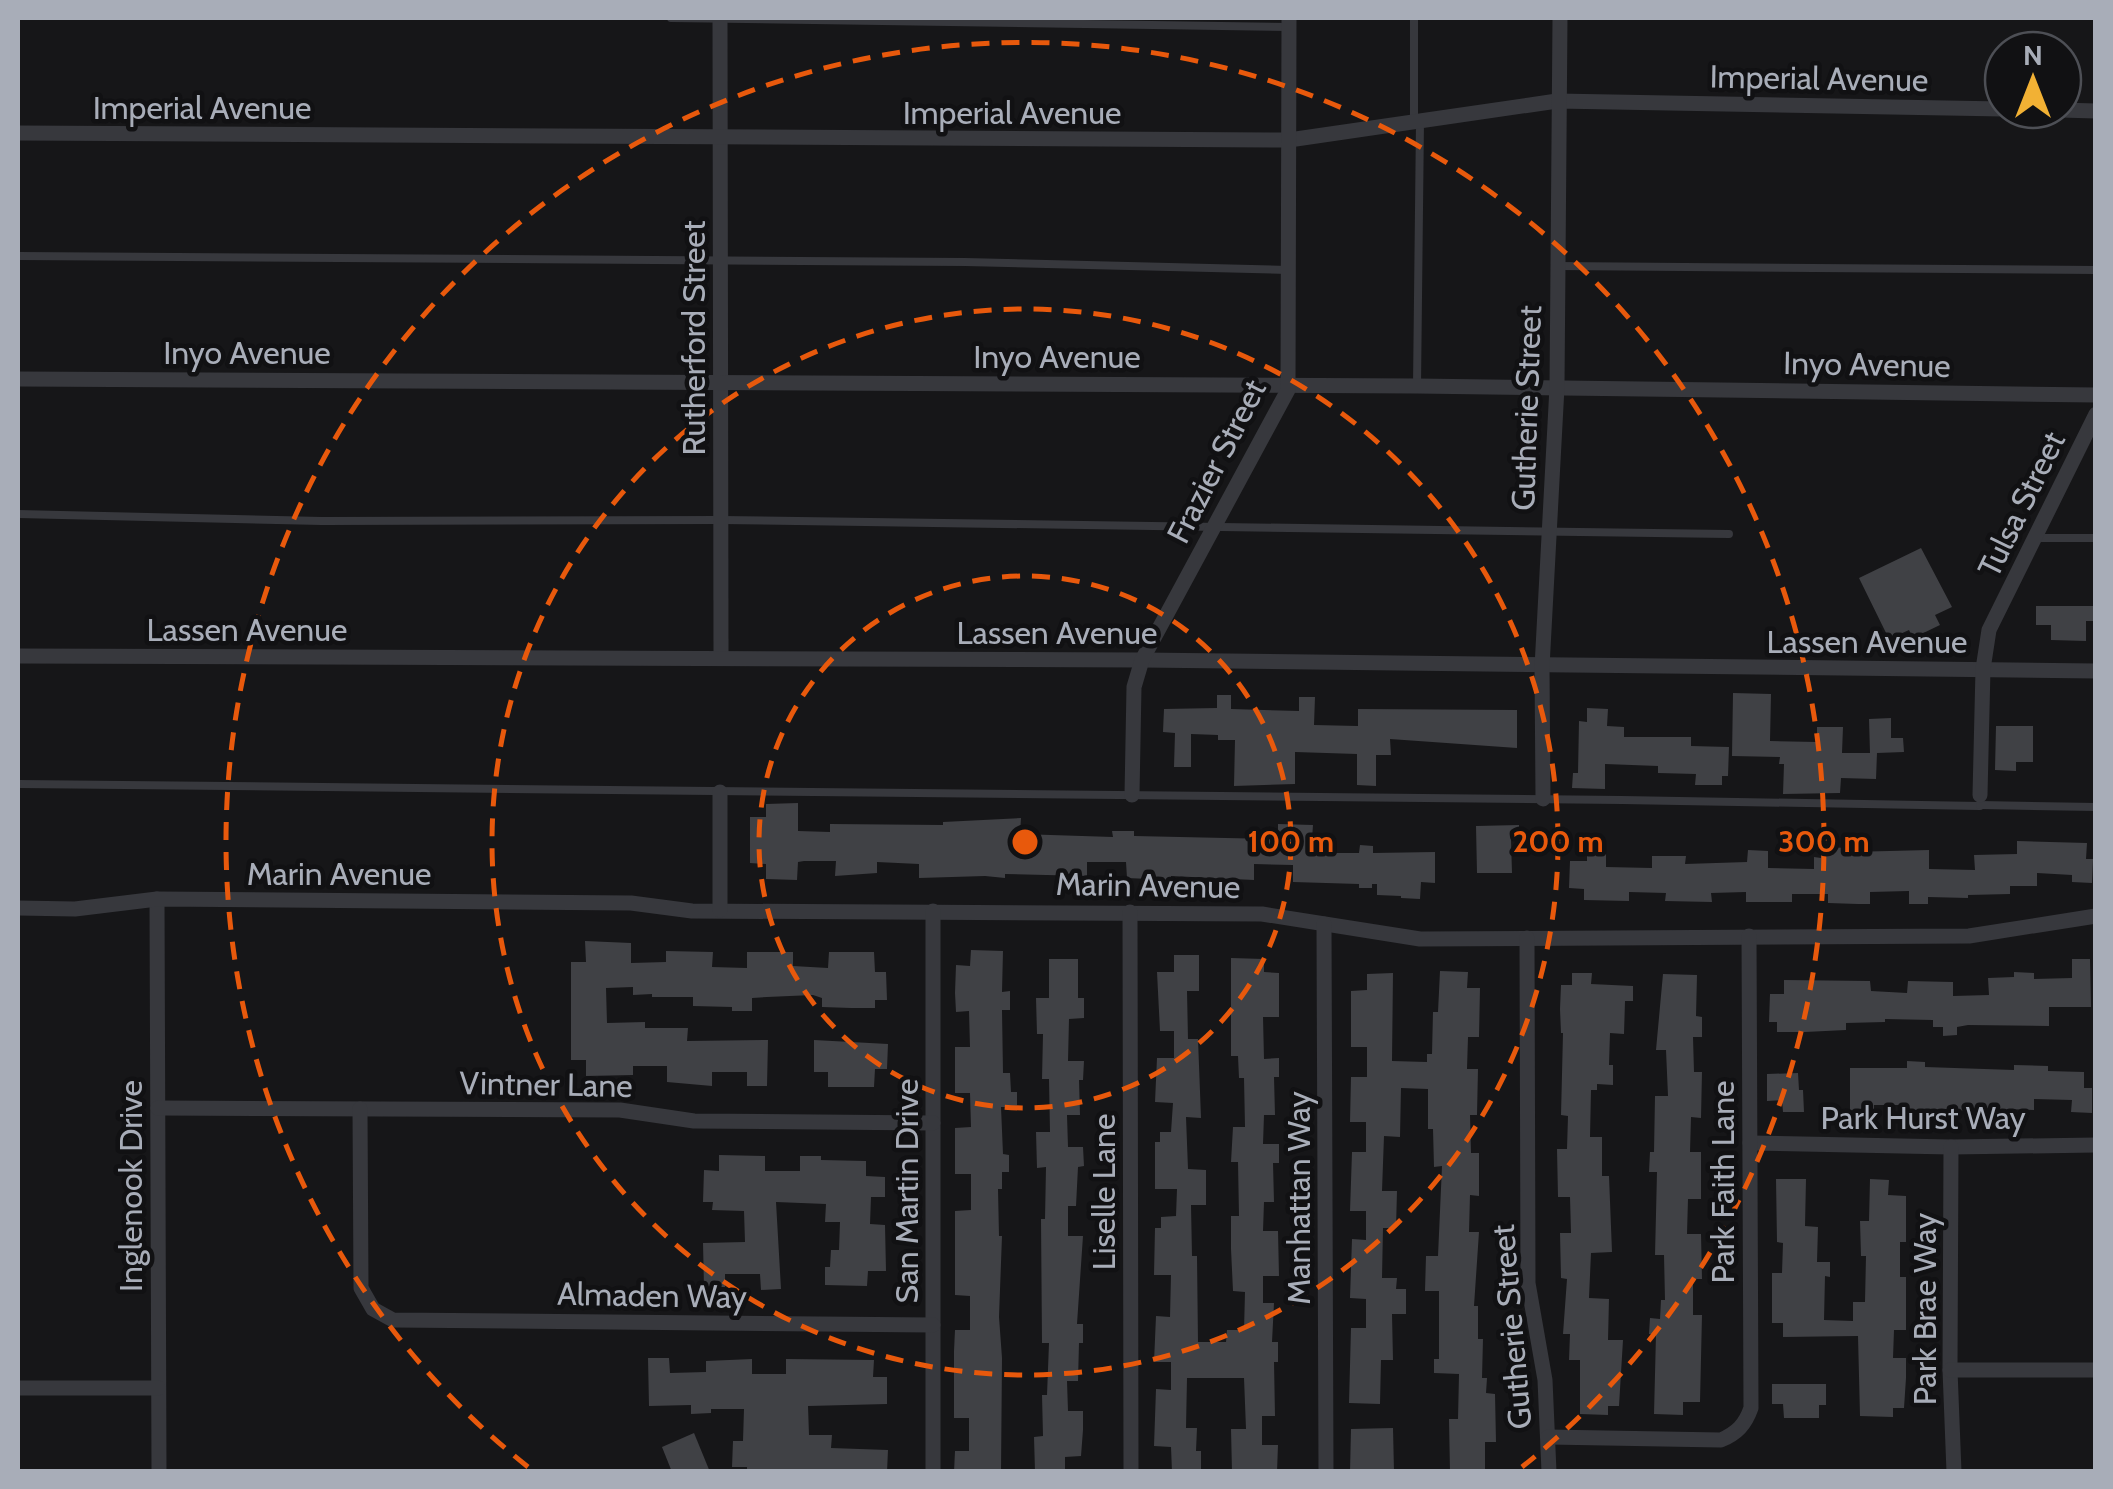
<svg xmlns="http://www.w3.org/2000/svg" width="2113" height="1489" viewBox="0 0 2113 1489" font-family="Cabin,sans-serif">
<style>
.building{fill:#404145}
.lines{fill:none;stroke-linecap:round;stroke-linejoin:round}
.lane{stroke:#37383d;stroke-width:8}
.street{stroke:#37383d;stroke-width:15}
.ring{fill:none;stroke:#e8590c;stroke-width:5;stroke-dasharray:18 12}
.labels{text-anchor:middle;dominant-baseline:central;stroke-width:9;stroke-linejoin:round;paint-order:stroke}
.street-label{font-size:32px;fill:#a8adb8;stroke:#111113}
.centre{fill:#e8590c;stroke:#111113;stroke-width:5}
.ring-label{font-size:30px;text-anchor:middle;font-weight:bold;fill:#e8590c;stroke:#111113;stroke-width:9;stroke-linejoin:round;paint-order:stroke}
</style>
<rect width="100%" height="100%" fill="#161618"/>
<!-- building -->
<g class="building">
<path d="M1921,548l31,59 -17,8 5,10 -27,13 -4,-8 -20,9 -30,-61z"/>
<path d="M2036,606h60v15h-10v20l-35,-1v-15h-15z"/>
<path d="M1733,693l38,1 -1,47 47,1v-15h26l-1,26h28l-1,-34 22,-1v20h12l1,14 -27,1 -1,26 -35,-1 -1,15 -57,1 1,-30h-5l1,-7 -48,-1z"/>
<path d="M1217,695h14v14l68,2v-14h16l-1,28 44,1v-17l159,1v38l-127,-9 1,16h-15v31l-19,-1v-31l-62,-2v32l-61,2 1,-46h-17v-5l-27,-1v33h-17l1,-34 -12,-1 1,-23 53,-1z"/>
<path d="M1587,708l21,1 -1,17 17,1v10h67v9l38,1 -1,29h-6v9h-27l1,-11 -38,-1v-7l-53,-2v25l-33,-1 1,-15h5l1,-52 8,1z"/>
<path d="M1996,726h37v36h-17v9l-21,-1z"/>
<path d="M798,803v28l32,1v-8l113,1v-3l78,-4 -1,16 93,3 -1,-6h22v5l144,3v-15l35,1 -2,28h48l1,-8 13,1v7l62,-1v31l-14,-1 -1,17 -19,-1v-2l-24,-1v-11h-5v4h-13v-4l-66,-2v-17l-39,-1v16l-83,-4v4l-44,-2 -1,-16h-39v14l-82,-2v4l-20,-2 -66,2v-14l-42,-2v11l-42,3 1,-15h-32l-6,1 -1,18 -31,-1v-15l-16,-1v-46h16v-13z"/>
<path d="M1519,825v15h-8l1,33h-35l-1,-47z"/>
<path d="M2017,841l70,2 -1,16h7l-1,24 -20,-1v-7l-35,-2v13h-27v8l-42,1v3l-40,-1v7h-19v-13l-39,1v12h-12l-30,-1v-9h-36v8h-46v-10l-35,1 1,9 -47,-1 1,-8 -37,-1v9l-45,-1v-11l-15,-1 1,-27h17v-13h19v19l46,1v-12h34l-1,8 62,-2 1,-12 20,1v17l46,1v-12l7,1v-11l28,1v4l80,-2v19l46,1 -1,-15 43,-1z"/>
<path d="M585,941l46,2v20l35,-1v-11l47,1 -1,15 35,1v-16h46v14l35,2 1,-16h45l1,20h11l1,28h-12v8h-24l-29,-1v-9l-9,-3 -46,2 -15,1v13h-20v-4l-39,-1v-9h-41v-3l-19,1v-8l-27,1 1,35 38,-1v6h43l-1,13 81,-1 -1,46h-20v-14h-35v14l-45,-4v-16h-34v9l-47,1v-16h-15v-98h15z"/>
<path d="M971,950l32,1 -1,41 8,-1v19h-8l1,63h7l1,19h6v15h-16l2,47 6,1v17h-7v17h-4l1,47h3l-3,81 3,41 -1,114h-47l1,-21h14v-33h-15v-67l1,-21h15v-34l-15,-1v-84l16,-1v-36h-16v-46l16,-1 -1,-34h-15v-46h15l-1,-36 -13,1 -1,-19 1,-28 14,1z"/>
<path d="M1174,955h25v36h-12l1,48h10l3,79 -15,-1 2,52 18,1v35h-15l1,51h5l1,86h28l1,-12h17l1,-38 -12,-1 -2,-42v-33h8l-1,-54h-7l2,-35h12l-1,-49h-5l-1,-22h-7v-98l33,1v13l15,1v44h-16l1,42 15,-1v19h-5l1,38h-11l-1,29h16v19h-6l1,39h-10l-1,29h15l1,45h-16v27h11l-2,39h6v20h-4l1,54h-13v29h16l-1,27h-45l-1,-43h15l-2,-51h-57l-1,50h11l-1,23h5v21h-29l-1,-25 -17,-1 2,-57 15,1v-28h-17l2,-46 14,1 1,-42h-17l1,-47h6v-11l15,-1 1,-27h-22v-47h5v-10h11l2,-29 -18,-1 2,-44h17v-27h-14l-3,-59h17z"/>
<path d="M1049,959h29v39h6v20l-15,1 -1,42h16l-1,19h-4l1,35h-13l1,32h15l1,19 -6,1 -2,39h-8v30h15l-6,88h6v19h-4l-1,38h-11l1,30h15v19l-2,26 -16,1v15h-30l-1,-35 9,-1 -1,-41h5l2,-52h-7l-1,-124h4l1,-52 -9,1 -1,-36h14l-1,-53h-7l1,-45h-6l-1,-36h13z"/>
<path d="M2072,959h18l1,48h-42v19l-81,-1 -11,2v8l-14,1v-9h-10v-7l-48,-1v3l-39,1v7l-41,2h-28v-10h-8l1,-28h14v-14l86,1 1,10 36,2 1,-12 45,1v14l36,-1 -1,-17 26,-1v-5l20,1v6l38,-1z"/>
<path d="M1440,971l28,1 -1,16h13l-1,49h-11l-1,32h11l-1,46h-7l1,38h8v43l-9,-1 -1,37h10l-5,74h4v33h5l-1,39h5l-1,15 9,1 1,48h-11v30h-35l-1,-53h9l1,-45 -25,-1v-14h5v-68h-14l1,-35h12l4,-90 -8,1 -1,-38h-5v-40l-27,-1 -1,49 -16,-1 -2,55h15l-1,37h-13l-1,50h15l-1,11h10v25h-14l1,46h-12l-1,44 -31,-1 2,-75h15v-29l-16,-1 2,-59 14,1v-29h-16l2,-59h14v-30h-16l1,-45h16v-30h-16v-56l16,-1v-16l26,-1 -1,88 35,1v-8h5l1,-42h5z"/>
<path d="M1572,973h20l-1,11 42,2v15h-8l-1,33 -14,-1 -1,32h4v20l-16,-1v6h-6l-1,47h12v39h7l3,76 -21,1 -2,45 20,1 -1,41h15l-4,66h-11v9l-28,-1v-54h-11l1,-26h-7l4,-55 -6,-1 -1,-45h11l-1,-36h-12l-1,-48h10l1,-33 -7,-1 2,-82h-2l-1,-24 1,-24h11z"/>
<path d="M1663,974l34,1 -1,41 6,1v20h-9l1,35h8l-1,46 -10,-1 -1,35h11v47h-13l-1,35h14l1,45h-9v36h9l-2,87h-17v13l-29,-1 2,-80h-7l1,-16 10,1 1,-19h4l-1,-45h-9l2,-83h-8l1,-20h4l1,-56h13l-2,-46h-10z"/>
<path d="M814,1040l74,4 -1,25h-12l-1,18h-46v-15h-14z"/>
<path d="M1907,1061l18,1v5l89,3v-5l34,1v5l36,1v16h8v25l-21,-1 1,-12 -38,-1v11l-27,-1v4l-83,-4v5h-18v-9h-32v9l-24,-1v-45h57z"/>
<path d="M1798,1073l1,17h4l1,22h-21l-1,-12 -15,1v-27z"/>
<path d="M719,1155l46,1v15h35v-15h21v4l45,1v15l19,1v20h-14l-1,27 15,1 1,46h-18l-1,15 -42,-1v-18h5l1,-17h8l1,-28h-15l1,-18 -50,-2 5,87 -20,1 -1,-16h-35v13h-21l-1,-44 42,-1 -1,-31 -32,-1 1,-8h-10l1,-32 15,1z"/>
<path d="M1776,1179h30l-1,47 13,1 -1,35h13v15l-5,-1 -1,44 29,1v-19h12l1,-46h-5l-1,-35h9l1,-42 19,1 -1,15 18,1v46h-6v35h6v53h-12l-1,28h13v20l-2,30h-11v9l-33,-1 -2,-80 -75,1v-14h-11v-50h10l1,-30 -6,-1z"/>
<path d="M648,1358h21l1,15 36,-1v-11l46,-2v15h34v-15l88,1 -1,17h14v27l-79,2 1,29h23l-1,13 57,2 -1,22h-140v-5h-15l1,-26h10l1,-32h-33v4l-20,1v-9l-42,1z"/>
<path d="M1772,1384h54v21h-7v13h-35l-1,-14h-11z"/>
<path d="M1393,1428l1,44h-44l1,-43z"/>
<path d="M694,1433l16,39h-38l-10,-25z"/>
</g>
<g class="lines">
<!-- lane -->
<g class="lane">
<path d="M671,18l618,9"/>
<path d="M1414,122v-104"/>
<path d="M18,256l947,6 323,8"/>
<path d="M1557,266l539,4"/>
<path d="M1417,386l3,-265"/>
<path d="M18,514l304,7 399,-1 1008,14"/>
<path d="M2034,538h62"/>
<path d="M18,784l1604,16 358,6"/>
<path d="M1980,805l116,2"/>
</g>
<!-- street -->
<g class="street">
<path d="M720,18l1,640"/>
<path d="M2060,110l36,1"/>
<path d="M18,133l1271,7 268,-39 446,8"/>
<path d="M18,379l1399,7 679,9"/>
<path d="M18,656l1124,4 954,11"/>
<path d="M1132,795l2,-108 8,-27 146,-270 1,-372"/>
<path d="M1980,795l3,-126 6,-39 107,-216"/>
<path d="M1543,799l-1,-132 15,-280 3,-369"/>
<path d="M157,899l2,573"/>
<path d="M18,908l57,1 82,-10 474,4 61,8 570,3 158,25 549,-3 127,-20"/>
<path d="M720,910v-118"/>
<path d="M933,911v561"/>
<path d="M1130,912l1,560"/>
<path d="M1324,924l2,548"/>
<path d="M1527,938l1,345 17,97 4,92"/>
<path d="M158,1108l462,2 74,11 239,2"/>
<path d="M360,1109l1,179 12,21 20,11 540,5"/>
<path d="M1750,1143l201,4 145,-2"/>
<path d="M1951,1147l-1,223 4,102"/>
<path d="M1950,1370h146"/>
<path d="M18,1388h140"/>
<path d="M1548,1437l173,3c16,-7 24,-15 30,-32l-2,-472"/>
</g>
</g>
<!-- distance rings -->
<g class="ring">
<circle cx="1025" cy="842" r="266"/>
<circle cx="1025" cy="842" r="533"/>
<path d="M528 1467A799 799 0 1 1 1522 1467"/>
</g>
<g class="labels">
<!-- street labels -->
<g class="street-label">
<text transform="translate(1819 78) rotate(1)">Imperial Avenue</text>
<text x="202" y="107">Imperial Avenue</text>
<text x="1012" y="112">Imperial Avenue</text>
<text transform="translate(693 338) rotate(-90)">Rutherford Street</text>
<text x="247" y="352">Inyo Avenue</text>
<text x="1057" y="356">Inyo Avenue</text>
<text transform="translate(1867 364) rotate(1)">Inyo Avenue</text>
<text transform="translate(1526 408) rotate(-88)">Gutherie Street</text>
<text transform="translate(1216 461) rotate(-63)">Frazier Street</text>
<text transform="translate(2021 504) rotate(-64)">Tulsa Street</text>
<text x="247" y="629">Lassen Avenue</text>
<text x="1057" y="632">Lassen Avenue</text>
<text x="1867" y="641">Lassen Avenue</text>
<text x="339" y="873">Marin Avenue</text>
<text transform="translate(1148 885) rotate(1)">Marin Avenue</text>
<text transform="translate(546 1084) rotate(1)">Vintner Lane</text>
<text x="1923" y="1117">Park Hurst Way</text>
<text transform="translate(1722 1182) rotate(-90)">Park Faith Lane</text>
<text transform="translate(130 1186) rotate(-90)">Inglenook Drive</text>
<text transform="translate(906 1191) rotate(-90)">San Martin Drive</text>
<text transform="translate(1103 1192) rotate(-90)">Liselle Lane</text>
<text transform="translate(1298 1198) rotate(-90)">Manhattan Way</text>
<text transform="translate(652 1295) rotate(1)">Almaden Way</text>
<text transform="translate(1924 1309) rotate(-90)">Park Brae Way</text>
<text transform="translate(1511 1327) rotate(-95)">Gutherie Street</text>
</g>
</g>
<circle cx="1025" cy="842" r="15" class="centre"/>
<g class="ring-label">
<text x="1291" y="852">100 m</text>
<text x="1558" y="852">200 m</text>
<text x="1824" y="852">300 m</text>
</g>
<!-- border -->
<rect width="2113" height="1489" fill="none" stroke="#a8adb8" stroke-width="40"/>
<!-- north arrow -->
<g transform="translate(2033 80)"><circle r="48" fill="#111113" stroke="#4d4f55" stroke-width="2.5"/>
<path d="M0-8L18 38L0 25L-18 38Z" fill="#f2b134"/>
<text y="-15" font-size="28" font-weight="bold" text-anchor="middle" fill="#a8adb8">N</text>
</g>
</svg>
